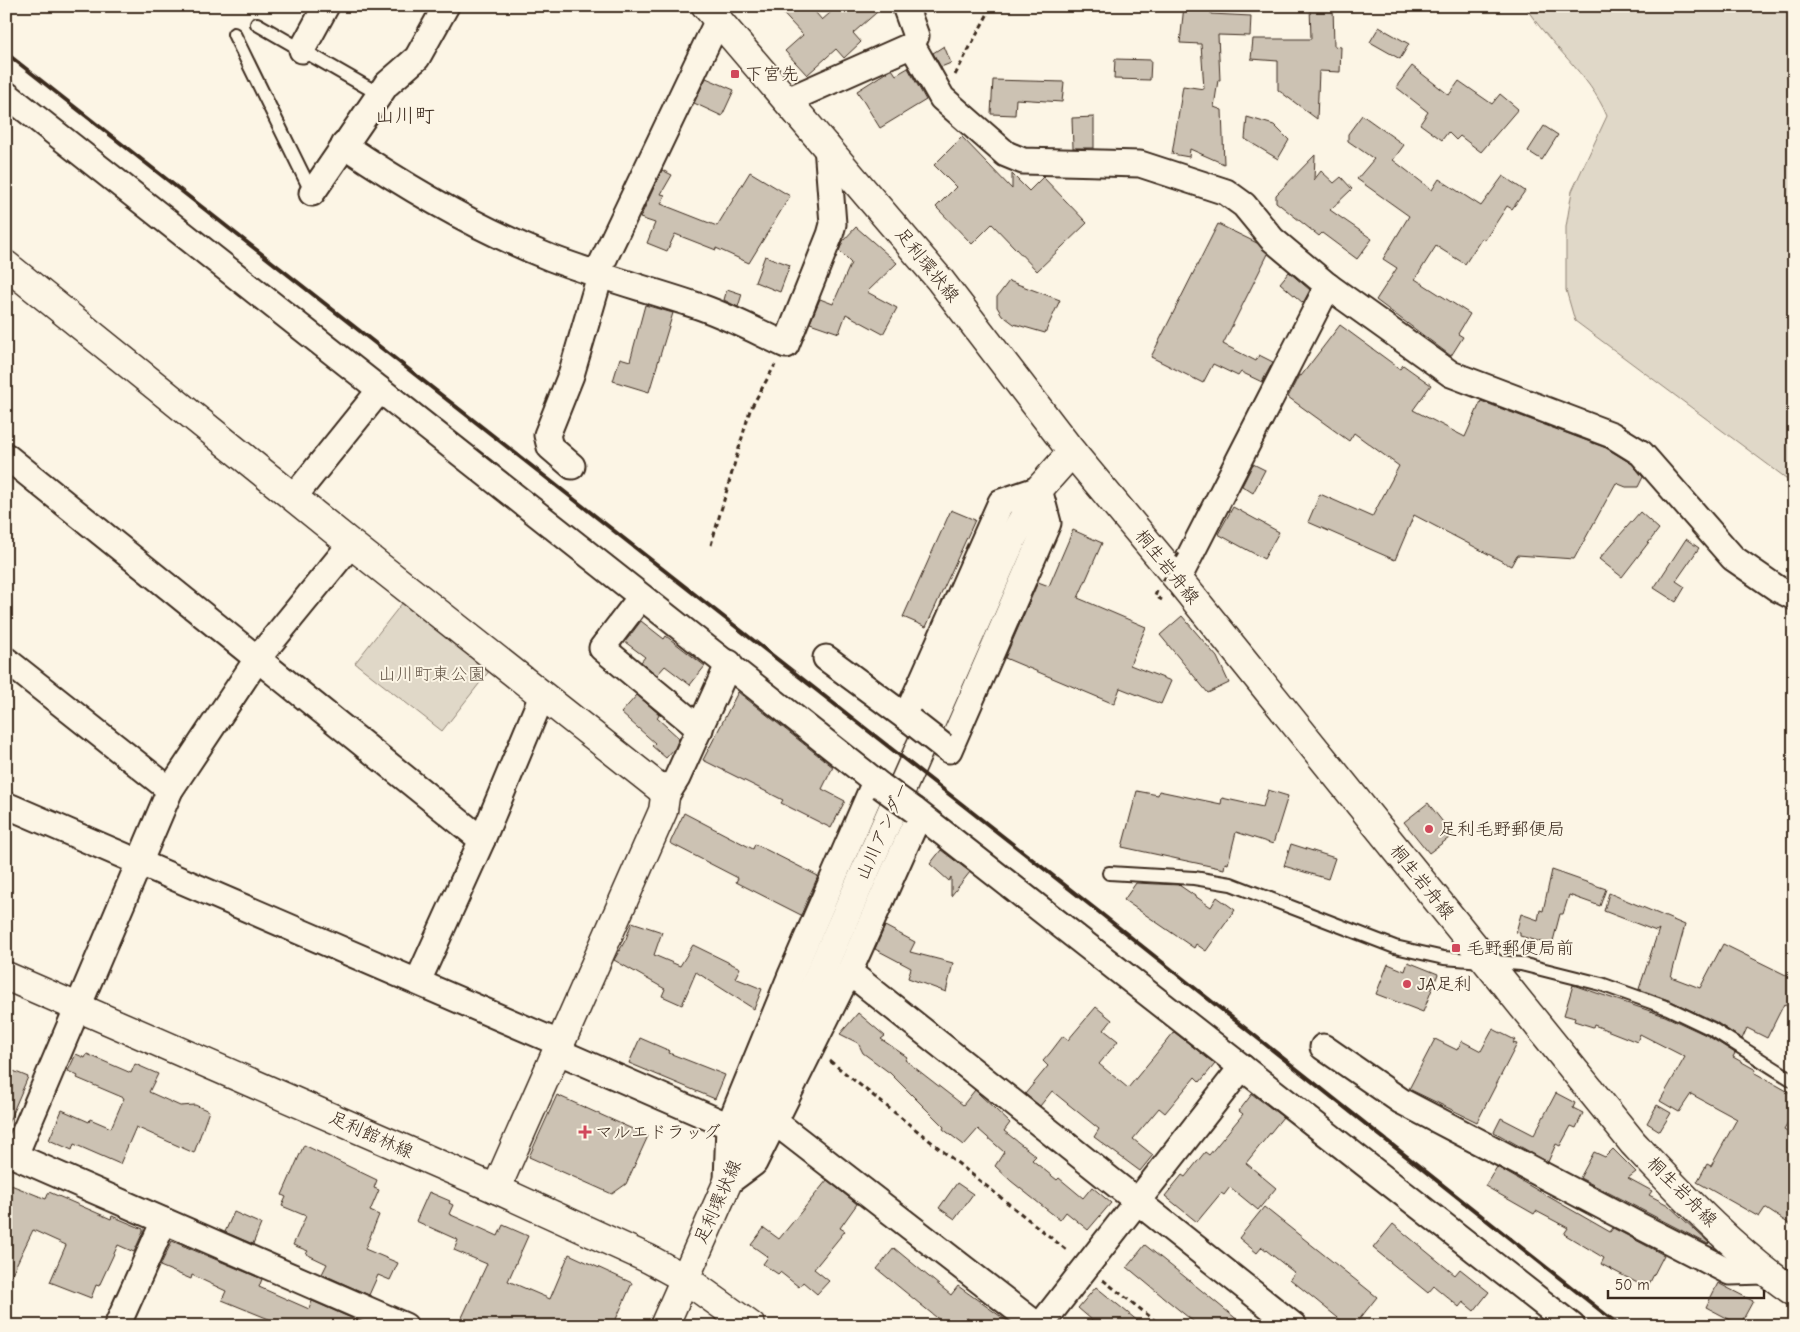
<svg xmlns="http://www.w3.org/2000/svg" width="1800" height="1332" viewBox="0 0 1800 1332" font-family="'Comic Neue','Klee One',sans-serif">
<style>
.green{fill:#e0d8c8;stroke:#8e8173}
.building{fill:#ccc2b3;stroke:#3b2a1e}
.lines{fill:none;stroke-linecap:round;stroke-linejoin:round}
.lane-casing{stroke:#3b2a1e;stroke-width:16}
.street-casing{stroke:#3b2a1e;stroke-width:29}
.secondary-casing{stroke:#3b2a1e;stroke-width:31}
.primary-casing{stroke:#3b2a1e;stroke-width:31}
.path{stroke:#3b2a1e;stroke-width:3;stroke-dasharray:5 4;stroke-linecap:butt}
.lane{stroke:#fcf5e5;stroke-width:12}
.street{stroke:#fcf5e5;stroke-width:25}
.secondary{stroke:#fcf5e5;stroke-width:28}
.primary{stroke:#fcf5e5;stroke-width:28}
.rail{stroke:#3b2a1e;stroke-width:4}
.street-bridge-casing{stroke:#3b2a1e;stroke-width:29;stroke-linecap:butt}
.path-bridge{stroke:#3b2a1e;stroke-width:3;stroke-dasharray:5 4;stroke-linecap:butt}
.street-bridge{stroke:#fcf5e5;stroke-width:25}
.poi-dot{fill:#d1495b;stroke:#fcf5e5;stroke-width:2}
.labels{text-anchor:middle;dominant-baseline:central;stroke-width:4;stroke-linejoin:round;paint-order:stroke}
.poi-label{font-size:18px;fill:#3b2a1e;stroke:#fcf5e5;text-anchor:start}
.street-label{font-size:18px;fill:#3b2a1e;stroke:#fcf5e5}
.park-label{font-size:18px;fill:#645648;stroke:#fcf5e5}
.quarter-label{font-size:20px;fill:#3b2a1e;stroke:#fcf5e5}
</style>
<rect width="100%" height="100%" fill="#fcf5e5"/>
<filter id="ink" filterUnits="userSpaceOnUse"><feTurbulence type="fractalNoise" baseFrequency=".02" numOctaves="2"/><feDisplacementMap in="SourceGraphic" scale="10" xChannelSelector="R" yChannelSelector="G"/><feConvolveMatrix kernelMatrix="1 2 1 2 8 2 1 2 1" color-interpolation-filters="sRGB"/></filter>
<g filter="url(#ink)">
<!-- green -->
<g class="green">
<path d="M1525,6h269v478l-219,-163 -9,-31v-63l6,-36 35,-75c-18,-43 -58,-71 -82,-110z"/>
<path d="M403,602l87,68 -48,61 -87,-68z"/>
</g>
<!-- building -->
<g class="building">
<path d="M776,6h34l12,14 16,-14h46l-31,27 8,9 -17,16 -8,-9 -29,26 -22,-24 18,-16z"/>
<path d="M1184,6h27v8l40,2 -1,20 -32,-1 2,45h-2l-4,27 8,3 2,54 -34,-15 -1,8 -17,-3 11,-68 21,3 -3,-45 -21,-1z"/>
<path d="M1310,6h23l1,40 7,1 -1,25 -21,-1 -2,48 -39,-29v-29l-27,-2 2,-20h58z"/>
<path d="M1379,27l30,17 -9,15 -30,-17z"/>
<path d="M944,46l7,17 -10,4 -8,-14z"/>
<path d="M1115,59l36,1 -1,20 -36,-1z"/>
<path d="M1412,66l37,29 10,-14 33,23 8,-10 18,15 -37,43 -21,-16 -4,4 -8,-8 -6,8 -22,-16 8,-12 -32,-25z"/>
<path d="M908,68l18,32 -46,28 -23,-37 33,-21 2,-1 4,6z"/>
<path d="M706,78l28,12 -12,26 -28,-13z"/>
<path d="M993,80l71,2 -2,20 -46,-3 -1,16 -24,-1z"/>
<path d="M1362,115l42,30 -11,15 39,30 7,-11 42,27 22,-30 22,15 -13,18 -5,-3 -22,34 -3,-2 -17,26 -29,-18 -21,33 55,35 -12,20 5,3 -12,19 -75,-56 21,-32 -14,-9 26,-43 -52,-37 17,-20 -26,-18v-7z"/>
<path d="M1094,117v31h-21l-1,-30z"/>
<path d="M1247,117l27,8 15,15 -11,19 -33,-20z"/>
<path d="M1544,126l14,9 -16,25 -14,-9z"/>
<path d="M962,137l50,52v-15l17,17 14,-14 44,46 -50,48 -45,-47 -20,20 -36,-37 20,-20 -22,-22z"/>
<path d="M1315,155l-1,25 7,-9 13,12 7,-6 11,12 -22,21 42,29 -15,20 -35,-26 -3,3 -43,-34v-7z"/>
<path d="M662,170l10,5 -11,19 4,1 -4,9 56,22 33,-54 40,24 -41,67 -33,-15v2l-41,-16 -8,17 -20,-8 8,-20 -15,-5z"/>
<path d="M1218,224l39,19 11,11 -45,90 33,17 3,-6 14,7 -11,20 -21,-10 -3,4 -25,-12 -10,19 -52,-26z"/>
<path d="M856,227l41,36 -30,29 30,16 -14,26 -37,-20 -7,19 -29,-10 10,-24 13,5 18,-41 -12,-12 4,-10z"/>
<path d="M765,256l25,9 -10,27 -25,-10z"/>
<path d="M1289,272l21,18 -7,13 -23,-20z"/>
<path d="M1009,281l51,19 -15,33 -31,-9 -12,-9 -5,-8v-10z"/>
<path d="M727,289l15,5 -4,13 -14,-7z"/>
<path d="M645,305l28,8 -24,79 -36,-11 7,-23 10,3z"/>
<path d="M1340,325l60,44 3,-4 28,20 -18,25 52,27 16,-36 125,47 26,16 11,13 -5,10h-12l-10,-4 -42,76 -57,-4 -6,11 -97,-51 -19,45 -87,-38 12,-28 52,23 27,-51 -45,-33 -5,8 -61,-44 11,-22 2,1z"/>
<path d="M1253,464l12,6 -12,23 -11,-7z"/>
<path d="M1233,507l46,25 -15,27 -46,-25z"/>
<path d="M951,510l24,10 -49,107 -23,-10z"/>
<path d="M1640,512l19,17 -37,48 -23,-18z"/>
<path d="M1073,530l29,13 -24,55 68,29 -16,38 41,16 -10,23 -41,-16 -6,16 -109,-46 33,-76 11,4z"/>
<path d="M1686,539l13,9 -23,33 9,6 -9,15 -22,-14z"/>
<path d="M1182,616l35,41 12,26 -21,10 -48,-58z"/>
<path d="M641,621l23,18 2,-3 39,30 -15,19 -25,-19 -8,9 -16,-13 4,-5 -20,-15z"/>
<path d="M738,692l95,75 -11,22 23,12 -14,27 -50,-25 2,-3 -80,-40z"/>
<path d="M637,695l22,19 -2,4 22,20 -4,10 -9,10 -14,-12 3,-3 -34,-30z"/>
<path d="M1268,790l20,6 -15,48 -37,-12 -8,32 -3,-1 -1,6 -102,-22 15,-56 21,4 1,-4 62,13 1,-6 41,9z"/>
<path d="M1428,803l25,32 -24,18 -25,-31z"/>
<path d="M684,813l69,36 2,-5 63,32 -17,39 -65,-33 2,-4 -68,-35z"/>
<path d="M1291,844l44,14 -7,21 -44,-13z"/>
<path d="M941,850l29,22 -19,24v-19l-2,4 -19,-17z"/>
<path d="M1552,870l54,19 -6,17 -31,-11 -6,19h-3l-8,31 -32,-9v-3l-4,-1 5,-18 17,6 2,-10 3,1z"/>
<path d="M1136,883l43,2 32,22 6,-10 18,13 -29,41 -10,-7 -2,4 -70,-48z"/>
<path d="M1609,893l76,32 -14,52 29,11 23,-44 71,35v17l-6,11 -4,-3 -17,34 -20,-10 -5,11 -26,-17 -45,-21 -32,-12 20,-60 -3,2 -52,-20z"/>
<path d="M632,922l30,10 -8,23 26,11 13,-21 47,23 -5,10 27,11 -8,20 -58,-37 -14,33 -20,-9 3,-7 -51,-29 12,-21z"/>
<path d="M885,926l30,16 -5,10 43,11 -7,29 -38,-14 3,-10 -36,-19z"/>
<path d="M1408,962l30,12 -15,38 -47,-18 12,-30 17,7z"/>
<path d="M1573,985l92,31 43,20 27,17 -2,4 23,13 -1,3 39,22v18l-10,17 10,6v91l-29,-19 -6,9 -62,-35 10,-18 4,2 26,-47 -46,-25 -12,18 -19,-11 25,-44 -45,-23 -3,8 -43,-17 -1,2 -19,-6 1,-3 -11,-3z"/>
<path d="M1096,1007l16,13 -8,10 14,11 -19,23 29,24 46,-56 41,32 -15,18 -5,-5 -30,36 -6,-5 -26,31 20,16 -13,16 -46,-34 5,-8 -47,-38 -12,15 -15,-12 23,-28 -5,-5 7,-8 13,-17 5,4z"/>
<path d="M858,1013l27,23 -4,3 26,18 -2,3 58,45 12,-15 4,4 31,29 -6,8 32,25 -4,4 25,20 2,-2 24,20 9,-11 19,16 -23,27 -22,-18 -6,8 -49,-39 -16,-15 9,-14 -26,-23 -14,16 -21,-16 1,-2 -54,-54 -27,-20 -5,-10 -18,-9z"/>
<path d="M1493,1029l22,11 -2,3 4,1 -40,78 -68,-33 26,-50 22,11 5,-9 19,10z"/>
<path d="M640,1038l30,13 -1,2 56,22 -10,24 -86,-36z"/>
<path d="M76,1054l9,4 2,-4 44,19 4,-9 23,10 -9,18 31,14 15,-1 14,6 -15,42 -58,-26 -16,37 -46,-20 -2,6 -23,-10 13,-30 27,12 1,-3 21,9 13,-30 -47,-20 1,-2 -10,-5z"/>
<path d="M6,1068l22,9 -22,51z"/>
<path d="M1556,1093l19,10 -2,5 10,5 -7,15 -5,-2 -11,20 -4,-2 -8,18 -54,-30 7,-14 33,17z"/>
<path d="M1252,1094l31,23 -37,46 30,25 -18,22 -28,-23 -6,8 -3,-2 -24,29 -32,-26 17,-21 3,2 20,-25 4,3 34,-41 -4,-3z"/>
<path d="M557,1095l91,41 -22,48 -14,10 -83,-37z"/>
<path d="M1657,1105l14,8 -11,18 -13,-8z"/>
<path d="M304,1145l73,35 -3,8 5,2 -9,21 9,4 -14,34 33,14 -8,17 -12,-5 -9,20 -47,-21 5,-10 -21,-10 2,-3 -15,-6 13,-29 -24,-10 4,-9 -4,-2z"/>
<path d="M1613,1149l23,23 -8,6 24,13 -3,4 19,10 41,38 -1,1 -128,-66 14,-26 11,5z"/>
<path d="M1497,1167l113,65 3,-4 51,27 -17,33 -46,-24 3,-6 -40,-24 4,-6 -32,-17 -2,3 -49,-28z"/>
<path d="M827,1180l30,24 -17,24 5,3 -31,38 15,12 -12,13 -14,-12 -4,5 -19,-15 -2,2 -15,-10 5,-7 -17,-12 13,-17 15,11z"/>
<path d="M6,1183l40,16 3,-7 62,27 1,-3 31,13v3l-9,20 -16,-7 -19,41 -3,-1 -5,13 -41,-16 16,-37 -33,-15 -27,56z"/>
<path d="M957,1183l16,11 -18,25 -16,-11z"/>
<path d="M429,1192l21,9 -1,2 4,2 -4,9 49,22 5,-11 25,11 -20,45 42,18 19,-45 63,29 -19,43h-155l29,-62 -33,-14 4,-10 -42,-19z"/>
<path d="M1264,1207l113,90 -23,29h-6l-58,-47 5,-6 -33,-26 -5,6 -18,-15z"/>
<path d="M234,1212l27,12 -8,20 -28,-12z"/>
<path d="M1393,1224l62,51 5,-6 29,23 -15,19 -11,-9 -4,5 -25,-21 -6,7 -55,-45z"/>
<path d="M172,1241l90,38 -3,8 50,22 3,-8 46,20 -2,5h-70l-64,-26 4,-9 -34,-16 -1,4 -31,-13z"/>
<path d="M1145,1245l40,32 60,49h-46l-31,-25 -41,-34z"/>
<path d="M894,1248l57,47 7,-9 56,40h-37l-10,-8 -7,8h-13l-70,-57z"/>
<path d="M1718,1283l35,18 -13,24 -34,-18z"/>
<path d="M1096,1287l48,39h-45l-21,-18z"/>
</g>
<g class="lines">
<defs>
<g id="lane">
<path d="M257,24l122,70"/>
<path d="M234,34l78,159"/>
<path d="M1109,873l85,5 37,6 164,63 49,11 77,6 80,20 67,24 44,21 82,52"/>
</g>
<g id="street">
<path d="M905,6l11,30 -4,9"/>
<path d="M302,50l24,-44"/>
<path d="M6,94l875,692"/>
<path d="M788,100l124,-55 30,53 64,56 17,7 117,3 86,28 18,13 28,34 56,47 123,88 161,61 29,18 92,105 45,31 16,8"/>
<path d="M344,145c65,44 133,84 207,113 47,18 96,31 144,47 31,10 61,26 91,40l44,-110 3,-11 -6,-78"/>
<path d="M312,193l74,-108 31,-27 29,-52"/>
<path d="M6,456l476,384"/>
<path d="M572,466l-22,-19 -3,-12 24,-60 26,-89 4,-21 117,-245"/>
<path d="M293,498l87,-108"/>
<path d="M1178,579l150,-293"/>
<path d="M641,597l-39,51 98,81"/>
<path d="M826,658l85,63"/>
<path d="M6,660l164,130"/>
<path d="M906,717l95,-215 38,-13 9,34 -99,227 -6,-4"/>
<path d="M665,797l12,-19 52,-115"/>
<path d="M6,805l555,239"/>
<path d="M914,810l658,516"/>
<path d="M849,972l445,354"/>
<path d="M418,981l64,-141 60,-144"/>
<path d="M1323,1047l78,54 239,125 90,46 34,-1"/>
<path d="M557,1051l172,75"/>
<path d="M775,1122l263,204"/>
<path d="M6,1152l399,174"/>
<path d="M15,1155l155,-365 88,-132 93,-114"/>
<path d="M727,1180l2,-54 62,-151 84,-193"/>
<path d="M727,1183l27,-20 95,-191 70,-157"/>
<path d="M117,1326l47,-105"/>
<path d="M1040,1326l202,-259"/>
</g>
<g id="secondary">
<path d="M6,265l345,279 310,245 4,8 -2,14 -167,378"/>
<path d="M684,1278l67,48"/>
</g>
<g id="primary">
<path d="M706,6l234,274 132,172 106,127 455,564c50,53 101,108 161,149"/>
<path d="M6,976l490,213 153,70 35,19"/>
<path d="M664,1326l349,-789 26,-48 33,-37"/>
</g>
</defs>
<!-- lane casing -->
<use href="#lane" class="lane-casing"/>
<!-- street casing -->
<use href="#street" class="street-casing"/>
<!-- secondary casing -->
<use href="#secondary" class="secondary-casing"/>
<!-- primary casing -->
<use href="#primary" class="primary-casing"/>
<!-- path -->
<g class="path">
<path d="M955,75l37,-69"/>
<path d="M711,545l39,-135 25,-45"/>
<path d="M6,556v3"/>
<path d="M1157,591l-2,5 7,4"/>
<path d="M830,1061l239,191"/>
<path d="M1103,1280l59,46"/>
</g>
<!-- lane -->
<use href="#lane" class="lane"/>
<!-- street -->
<use href="#street" class="street"/>
<!-- secondary -->
<use href="#secondary" class="secondary"/>
<!-- primary -->
<use href="#primary" class="primary"/>
<!-- rail -->
<path class="rail" d="M6,53l1093,859 521,414"/>
<defs>
<g id="street-bridge">
<path d="M911,721l32,25"/>
<path d="M881,786l33,24"/>
</g>
</defs>
<!-- street-bridge casing -->
<use href="#street-bridge" class="street-bridge-casing"/>
<!-- path-bridge -->
<path class="path-bridge" d="M1163,581l16,-28"/>
<!-- street-bridge -->
<use href="#street-bridge" class="street-bridge"/>
</g>
</g>
<!-- markers -->
<g class="poi-dot">
<rect x="730" y="69" width="10" height="10" rx="2.5"/>
<circle cx="1429" cy="829" r="5"/>
<rect x="1451" y="943" width="10" height="10" rx="2.5"/>
<circle cx="1407" cy="984" r="5"/>
<path d="M582.5 1124.5h5v5h5v5h-5v5h-5v-5h-5v-5h5z"/>
</g>
<g class="labels">
<!-- poi labels -->
<g class="poi-label">
<text x="745" y="74">下宮先</text>
<text x="1439" y="829">足利毛野郵便局</text>
<text x="1466" y="948">毛野郵便局前</text>
<text x="1417" y="984">JA足利</text>
<text x="595" y="1132">マルエドラッグ</text>
</g>
<!-- street labels -->
<g class="street-label">
<text transform="translate(927 265) rotate(51)">足利環状線</text>
<text transform="translate(1167 567) rotate(51)">桐生岩舟線</text>
<text transform="translate(883 831) rotate(-66)">山川アンダー</text>
<text transform="translate(1422 882) rotate(51)">桐生岩舟線</text>
<text transform="translate(371 1135) rotate(24)">足利館林線</text>
<text transform="translate(1682 1192) rotate(45)">桐生岩舟線</text>
<text transform="translate(718 1202) rotate(-66)">足利環状線</text>
</g>
<!-- park labels -->
<g class="park-label">
<text x="432" y="674">山川町東公園</text>
</g>
<!-- quarter labels -->
<g class="quarter-label">
<text x="405" y="115">山川町</text>
</g>
</g>
<!-- margin -->
<rect width="1800" height="1332" fill="none" stroke="#fcf5e5" stroke-width="25"/>
<rect x="12" y="12" width="1775" height="1307" fill="none" stroke="#3b2a1e" stroke-width="2" filter="url(#ink)"/>
<!-- scale -->
<path d="M1608 1290v8h156v-8" fill="none" stroke="#3b2a1e" stroke-width="2.5"/>
<text x="1615" y="1290" font-size="15" fill="#3b2a1e" stroke="#fcf5e5" stroke-width="4" paint-order="stroke">50 m</text>
</svg>
